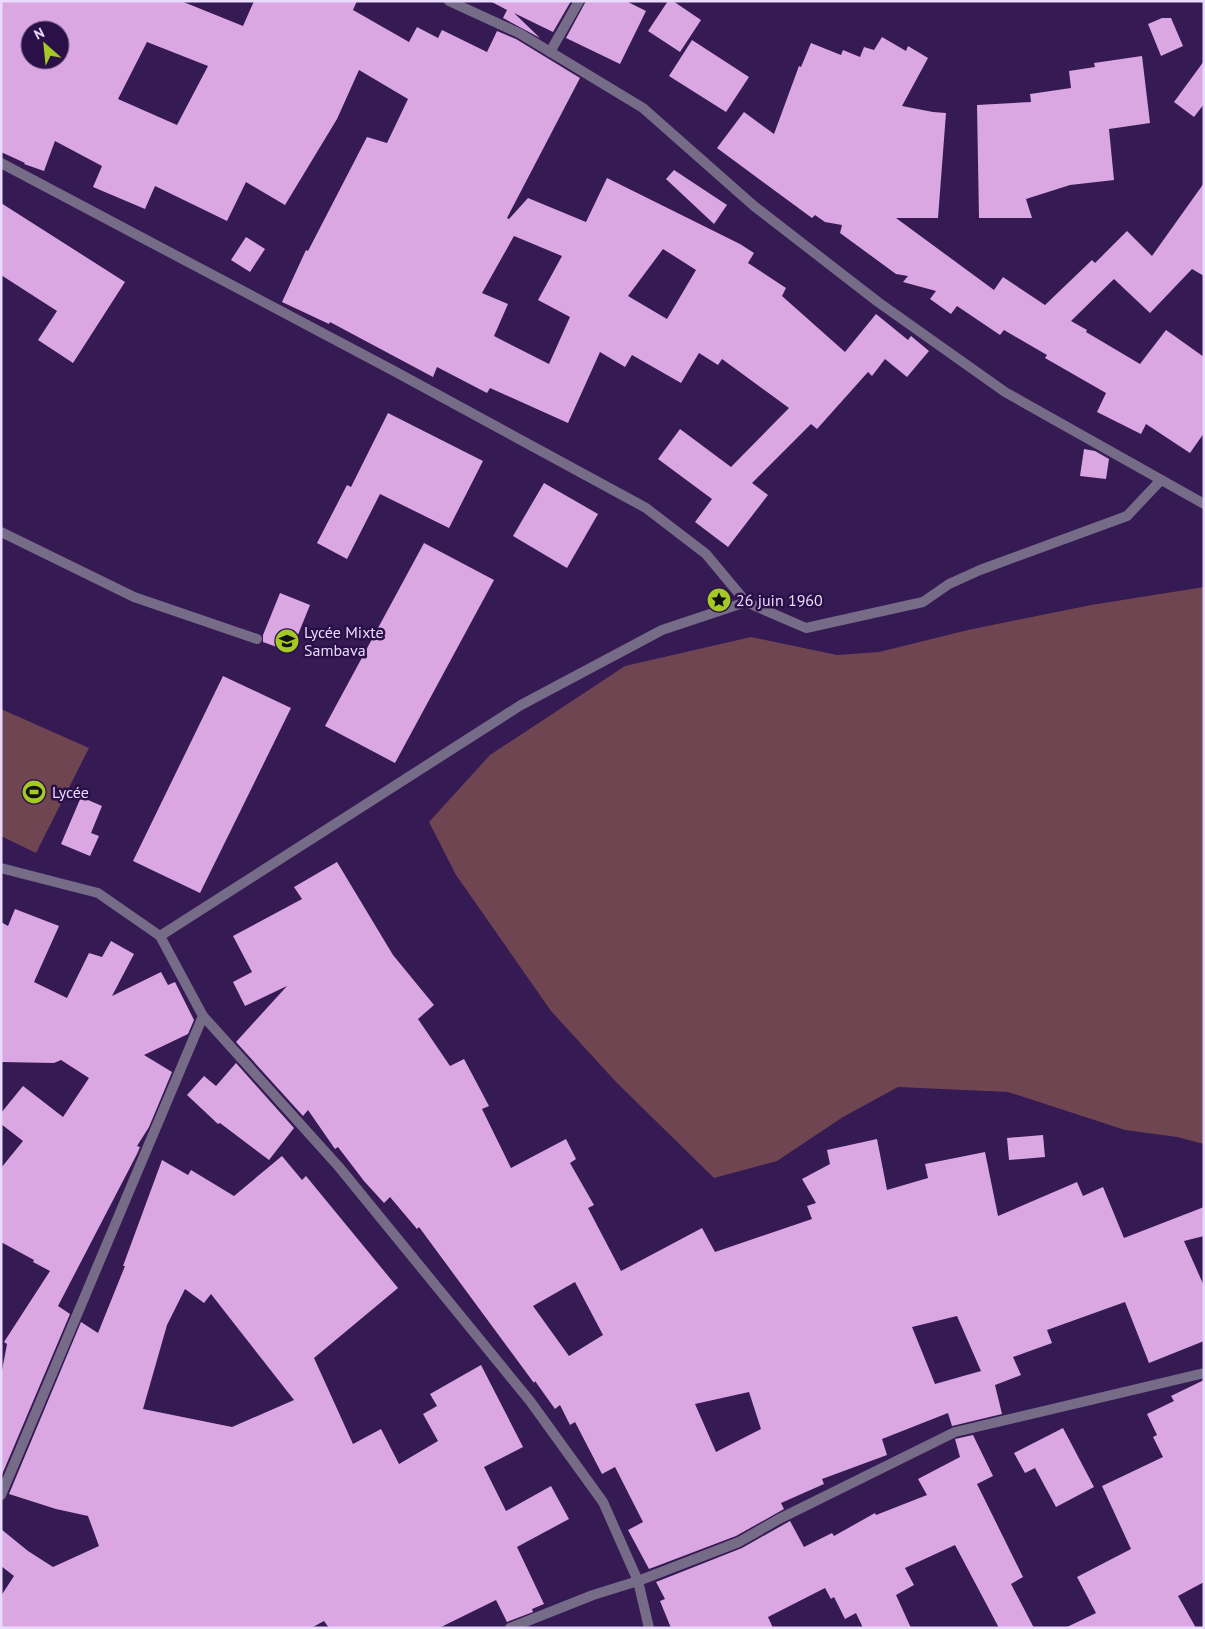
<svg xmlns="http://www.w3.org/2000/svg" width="1205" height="1629" viewBox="0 0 1205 1629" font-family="'PT Sans',sans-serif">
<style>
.green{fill:#6f4551}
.building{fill:#dba7e3;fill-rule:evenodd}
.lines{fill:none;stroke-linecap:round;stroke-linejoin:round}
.lane{stroke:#766c88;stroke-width:10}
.street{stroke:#766c88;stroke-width:10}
.labels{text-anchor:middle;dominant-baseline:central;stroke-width:5;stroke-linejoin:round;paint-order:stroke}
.poi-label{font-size:16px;fill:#e8dbfe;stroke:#2b0f47;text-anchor:start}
</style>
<rect width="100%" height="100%" fill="#351a53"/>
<!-- green -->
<g class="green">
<path d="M1204,587v557l-27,-7 -52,-7 -117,-38 -110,-5 -55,30 -66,44 -63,17 -97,-95 -66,-72 -95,-136 -27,-53 61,-67 135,-89 126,-29 86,18 42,-3 89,-22 123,-25z"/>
<path d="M1,709l88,39 -53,105 -35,-17z"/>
</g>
<!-- building -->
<g class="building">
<path d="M1,1h180l62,25 11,-25h103l-4,9 56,32 8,-15 21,11 4,-8 45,22 10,-21 19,8 64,39 -73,140 2,1 19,-21 58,24 21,-44 133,66 14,9 -6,10 38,25 -4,8 63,56 31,-38 32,26 3,-4 18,15 -22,26 -22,-18 -13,17 -4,-4 -51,57 -6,-5 -59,59 16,12 -40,52 -33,-25 17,-23 -54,-40 22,-30 51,38 58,-59 -67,-49 -4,6 -19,-12 -18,30 -49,-28 -7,12 -25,-15 -32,71 -78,-35 -3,5 -50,-26 -4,10 -103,-55 -1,2 -47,-22 24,-52 2,1 59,-114 20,6 21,-44 -49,-29 -22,49 -52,86 -39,-23 -19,39 -72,-35 -10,23 -52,-22 9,-21 -47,-25 -11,30 -20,-7 1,-1 -24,-11zM30,30h30v30h-30zM147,42l61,24 -31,59 -59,-26zM514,236l48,20 -24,44 32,17 -21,47 -55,-28 14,-32 -26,-11zM663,249l33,21 -29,49 -39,-23z"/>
<path d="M490,1h81l-18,31 -39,-19 26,25 -37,-20 4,-8z"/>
<path d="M586,1h40l20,10 -26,53 -54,-26z"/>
<path d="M668,1h5l28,19 -21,32 -32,-21z"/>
<path d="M1162,18h9l12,28 -22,10 -13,-32z"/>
<path d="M882,37l24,14 2,-5 20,12 -26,48 31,6 13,1 -8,105h-42l98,72 9,-13 42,28 47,-45 3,3 32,-32 25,25 52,-73v93l-12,-7 -42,44 -36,-34 -43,42 16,9 -1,2 54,32 26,-34 38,27v76l-14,20 -44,-29 -5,10 -44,-22 9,-19 -61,-35 2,-3 -43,-25 -4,5 -43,-29 -6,8 -21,-15 6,-8 -33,-9 5,-6 -12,-2 -56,-41 2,-8 -17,-3 -10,-7 -3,3 -95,-70 27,-36 30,22 25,-68 2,1 10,-24 30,12 2,-5 17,7 4,-10 10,3z"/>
<path d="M692,40l57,37 -23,35 -57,-36z"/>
<path d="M1142,56l8,67 -41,6 5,51 -44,5 -44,14 6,19h-53l-2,-113 54,-3 -1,-8 41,-6 -2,-17 26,-4 -1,-4z"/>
<path d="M1204,61v43l-10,13 -20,-15z"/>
<path d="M674,170l53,35 -13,19 -48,-45z"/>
<path d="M1,203l124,79 -52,81 -35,-23 19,-29 -56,-36z"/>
<path d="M246,237l19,12 -15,23 -19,-12z"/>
<path d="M388,413l95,48 -34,67 -69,-34 -33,65 -30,-16 30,-58 4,2z"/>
<path d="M1084,449l11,2 14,8 -3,20 -26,-3z"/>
<path d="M544,483l54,31 -31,54 -54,-32z"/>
<path d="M424,543l70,37 -99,183 -70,-37z"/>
<path d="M280,593l30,12 -19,47 -28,-10v-7z"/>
<path d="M223,676l68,32 -91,185 -67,-32z"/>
<path d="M81,797l21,9 -11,27 8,3 -9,20 -29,-12z"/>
<path d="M337,862l56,93 41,50 -16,14 32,47 14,-7 25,47 -7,3 29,59 55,-29 10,20 -6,4 24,42 -6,3 33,63 81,-43 13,24 97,-33 -5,-13 9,-3 -14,-24 28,-15 -3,-14 50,-11 10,51 41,-12 -3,-14 60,-12 13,64 79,-34 6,14 20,-9 21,51 80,-31v29l-20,5 20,45v55l-55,22 -24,-61 -78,28 5,13 -39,14 8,18 -26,10 7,29 -50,12 -4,-13 -66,26 5,16 -65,24 2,5 -43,19 3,6 -48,27 -87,33 -21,-39 15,-8 -28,-55 -13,7 -27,-52 -5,3 -10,-20 -5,4 -20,-28 -1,2 -115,-156 -2,2 -27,-32 -6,6 -20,-22 -26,-34 -3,2 -27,-39 -5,6 -67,-74 51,-56 -42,20 -12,-24 19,-10 -19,-36 69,-37 -8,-12zM575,1282l28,53 -34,21 -36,-50zM957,1316l24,55 -46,13 -23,-57zM749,1392l12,37 -45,23 -21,-48z"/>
<path d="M15,909l44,17 -25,56 33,16 22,-45 13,4 9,-16 23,13 -22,42 49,-24 7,13 7,-3 19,38 -6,14 -44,21 28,17 -23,55 -12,19 3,1 -3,7 -79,152 12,8 -69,163v-101l6,-32 -3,-2 46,-71 -17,-9 1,-2 -33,-18v-74l22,-27 -22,-17v-11l22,-27 40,31 26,-39 -28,-18 -7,3 -53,-1v-140l7,4z"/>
<path d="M236,1063l58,65 -25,32 -49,-37 -2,1 -31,-29 17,-19 12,10z"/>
<path d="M1043,1135l2,22 -36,3 -2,-22z"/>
<path d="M282,1156l20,24 4,-4 92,112 -84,70 39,86 28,-15 18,35 39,-23 -15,-27 14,-8 -7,-12 51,-29 42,82 -39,20 22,44 45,-25 18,33 -52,28 27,57 -12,5 1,3 -26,10 -11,-22 -57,28h-110l-5,-7 -13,7h-310v-32l13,-20 -13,-10v-37l27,22 25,16 46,-21 -11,-30 -32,-7 -47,-15 72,-172 17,11 27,-67h-2l39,-106 26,15 3,-5 43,26zM185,1289l19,14 7,-9 83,106 -62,27 -89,-18 24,-84z"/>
<path d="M1204,1380v202l-26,14 18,32h-131l31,-15 -19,-36 54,-28 -29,-63 61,-29 -10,-20 4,-2 -10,-21 27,-13 -3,-5z"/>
<path d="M1063,1428l31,59 -38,20 -21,-39 -10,5 -11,-20z"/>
<path d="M973,1435l20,41 -16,8 46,93 -12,7 23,44h-35l-44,-83 -50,23 9,17 -18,10 15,33h-48l-7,-15 -11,6 -11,-22 -3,2 -6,-11 -57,29 5,11h-102l-11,-27 5,-2 -9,-17 86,-34 48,-27 14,26 28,-14 2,3 41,-23 1,2 51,-20 -9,-16 42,-22 -5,-18z"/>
</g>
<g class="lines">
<!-- lane -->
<g class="lane">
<path d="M550,52l29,-51"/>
<path d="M1,532l133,65 123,42"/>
</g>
<!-- street -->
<g class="street">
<path d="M449,1l70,32 124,75 111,98 124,96 127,90 199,112"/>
<path d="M1,163l393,208 252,137 60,46 40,48"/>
<path d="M1,868l97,25 62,43 43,80 136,151 191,234 73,101 35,79 11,47"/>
<path d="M160,936l361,-231 141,-75 84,-28 60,26 117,-26 26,-18 31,-14 147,-54 34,-36"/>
<path d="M1,1495l202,-479"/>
<path d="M510,1628l83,-33 45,-14 101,-39 40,-23 176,-87 249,-59"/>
</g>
</g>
<!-- icons -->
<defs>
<symbol id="sight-disc" viewBox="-11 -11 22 22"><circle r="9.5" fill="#a4c824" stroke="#2b0f47"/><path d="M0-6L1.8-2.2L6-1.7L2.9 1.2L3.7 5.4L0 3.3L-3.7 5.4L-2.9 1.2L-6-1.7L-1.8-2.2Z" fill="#111"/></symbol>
<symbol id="school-disc" viewBox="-11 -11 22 22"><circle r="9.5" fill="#a4c824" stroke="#2b0f47"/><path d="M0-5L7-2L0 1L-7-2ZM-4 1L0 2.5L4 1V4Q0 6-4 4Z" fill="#111"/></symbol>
<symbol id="stadium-disc" viewBox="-11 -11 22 22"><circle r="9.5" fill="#a4c824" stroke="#2b0f47"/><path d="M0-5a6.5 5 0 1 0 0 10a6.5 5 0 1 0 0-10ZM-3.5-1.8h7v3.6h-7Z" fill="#111"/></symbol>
</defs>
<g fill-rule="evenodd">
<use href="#sight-disc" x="705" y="586" width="28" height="28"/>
<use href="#school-disc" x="273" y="627" width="28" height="28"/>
<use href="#stadium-disc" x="20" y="778" width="28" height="28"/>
</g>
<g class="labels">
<!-- poi labels -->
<g class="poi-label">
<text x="736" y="600">26 juin 1960</text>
<text x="304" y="632">Lycée Mixte<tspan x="304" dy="18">Sambava</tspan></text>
<text x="52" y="792">Lycée</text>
</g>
</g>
<!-- border -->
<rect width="1205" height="1629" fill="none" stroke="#e8dbfe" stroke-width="5"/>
<!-- north arrow -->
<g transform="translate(45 45) rotate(333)"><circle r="24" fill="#2b0f47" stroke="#776190"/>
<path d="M0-4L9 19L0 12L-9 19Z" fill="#a4c824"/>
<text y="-8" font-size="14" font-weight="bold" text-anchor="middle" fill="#e8dbfe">N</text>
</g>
</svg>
